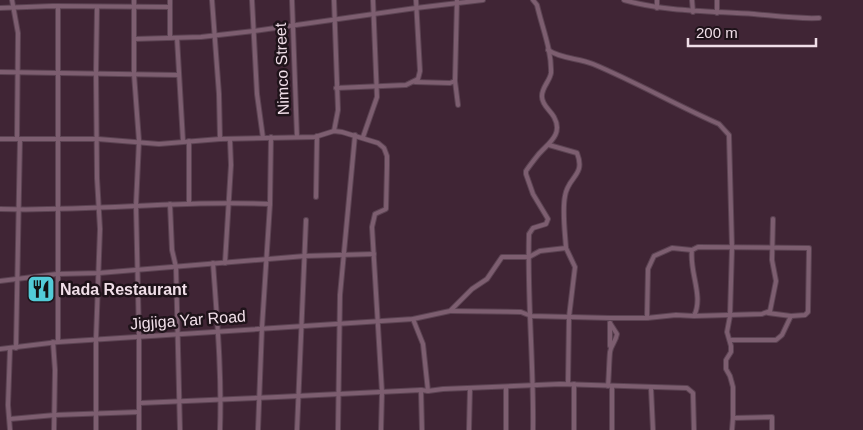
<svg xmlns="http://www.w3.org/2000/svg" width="863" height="430" viewBox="0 0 863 430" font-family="Helvetica,sans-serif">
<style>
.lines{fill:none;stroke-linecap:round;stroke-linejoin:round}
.minor-casing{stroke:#5b4352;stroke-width:6}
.minor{stroke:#7d5e70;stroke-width:4}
.labels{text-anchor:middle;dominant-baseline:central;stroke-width:5;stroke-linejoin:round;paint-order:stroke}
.street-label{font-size:16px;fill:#f0dee8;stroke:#1f131a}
.poi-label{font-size:16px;font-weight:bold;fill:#f0dee8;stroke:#1f131a;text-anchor:start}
</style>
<rect width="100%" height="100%" fill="#402535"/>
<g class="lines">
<defs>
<g id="minor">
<path d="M12,0l6,33 -1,106"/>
<path d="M134,0v74l5,67 -3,64 3,131v94"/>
<path d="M170,0v38"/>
<path d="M212,0l7,94 1,45"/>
<path d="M252,0l5,94 6,44"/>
<path d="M292,0l5,137"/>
<path d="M334,0l4,110 -4,21"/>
<path d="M457,0l-2,81 3,24"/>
<path d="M533,0l4,5c5,22 15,46 14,68 -1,8 -10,15 -9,24 0,8 8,13 12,20 10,18 -7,27 -16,38 -4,5 -8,10 -12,16v3l7,20 15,25 -2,5 -13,4 -4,6c-2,65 5,130 4,196"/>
<path d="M624,0c42,12 86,11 130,14 22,2 43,5 65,4"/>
<path d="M657,0v8"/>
<path d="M692,0l1,12"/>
<path d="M717,0v13"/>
<path d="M58,6v336"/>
<path d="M0,8l53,-2 117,1"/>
<path d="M177,38l6,103"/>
<path d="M134,39l67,-2 53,-6 162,-23 67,-8"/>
<path d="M548,50c13,9 31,8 45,14 43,18 83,41 126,60l10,11 3,113 -2,68 -3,16 4,14v6l-5,8v9l4,7 3,11v31l39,-1v13"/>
<path d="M0,72l178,3"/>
<path d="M415,82l35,1 5,-2"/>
<path d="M336,88l70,-3 12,-6 2,-8 -4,-71"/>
<path d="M363,137l14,-40 -4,-97"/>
<path d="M0,139h98l61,5 61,-5 95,-2 19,-6 8,1 36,11 6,5 3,8v10l-1,43 -11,5 -3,13 10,165 -1,38"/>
<path d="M316,197l1,-61"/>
<path d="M189,203v-62"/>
<path d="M170,204l2,46 4,17 4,163"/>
<path d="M0,209c90,3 180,-9 270,-5"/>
<path d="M566,248l9,19 -6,50 -1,67"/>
<path d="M213,263c4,56 9,111 7,167"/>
<path d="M225,263l6,-98 -1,-25"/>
<path d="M0,281l57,-7 42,-1 206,-17 69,-2"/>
<path d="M451,311l70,1 10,4 79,2h37l29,-3 18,1c10,-20 -5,-44 -2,-66l6,-3 111,1 -1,64 -3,3 -14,1 -23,-3"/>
<path d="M694,316l68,-2 8,-3 6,-30 -4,-21 1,-41"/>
<path d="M647,318l1,-49 6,-13 18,-8 20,2"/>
<path d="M413,319l10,25 5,47"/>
<path d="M730,340h46l6,-5 9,-19"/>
<path d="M53,342l2,28 -1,60"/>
<path d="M610,346v-23"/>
<path d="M16,348l4,-209"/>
<path d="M0,349l58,-7 355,-23 37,-8 22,-22 15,-10 15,-22h27l11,-6 26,-3c-1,-16 -4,-37 -1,-52 3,-20 21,-20 12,-43l-28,-8"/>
<path d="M10,349l-2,56 2,25"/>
<path d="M608,386c1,-11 1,-23 2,-34 1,-7 6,-11 7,-18l-7,-11"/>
<path d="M651,388l2,42"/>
<path d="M421,390l1,40"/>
<path d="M140,403c94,-4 187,-8 281,-13l7,1 15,-2 117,-5 127,4 6,5 1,37"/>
<path d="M10,419l45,-4 84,-3"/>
<path d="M96,430v-91l4,-110 -3,-51 -1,-105 1,-66"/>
<path d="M258,430l4,-103 8,-123 1,-67"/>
<path d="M297,430l9,-210"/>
<path d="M338,430l2,-135 15,-160"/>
<path d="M469,430l1,-42"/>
<path d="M506,430v-43"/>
<path d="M574,430v-46"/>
<path d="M612,430v-44"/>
<path d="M732,430l1,-12"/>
</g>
</defs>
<!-- minor casing -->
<use href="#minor" class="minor-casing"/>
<!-- minor -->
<use href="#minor" class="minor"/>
</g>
<!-- icons -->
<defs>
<symbol id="restaurant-square" viewBox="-11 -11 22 22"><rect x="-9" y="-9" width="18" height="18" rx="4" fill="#52cbd7" stroke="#1f131a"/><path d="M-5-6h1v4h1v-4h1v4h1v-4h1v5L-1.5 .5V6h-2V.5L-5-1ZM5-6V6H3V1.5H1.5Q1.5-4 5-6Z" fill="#111"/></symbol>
</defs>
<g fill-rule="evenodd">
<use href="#restaurant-square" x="25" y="273" width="32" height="32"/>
</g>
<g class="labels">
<!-- street labels -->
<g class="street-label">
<text transform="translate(282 69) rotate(-92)">Nimco Street</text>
<text transform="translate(188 320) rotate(-4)">Jigjiga Yar Road</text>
</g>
<!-- poi labels -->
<g class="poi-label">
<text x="60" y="289">Nada Restaurant</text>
</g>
</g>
<!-- scale -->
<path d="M688 38v8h128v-8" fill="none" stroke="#f0dee8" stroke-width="2.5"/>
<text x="696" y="38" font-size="15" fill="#f0dee8" stroke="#1f131a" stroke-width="4" paint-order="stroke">200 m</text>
</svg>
